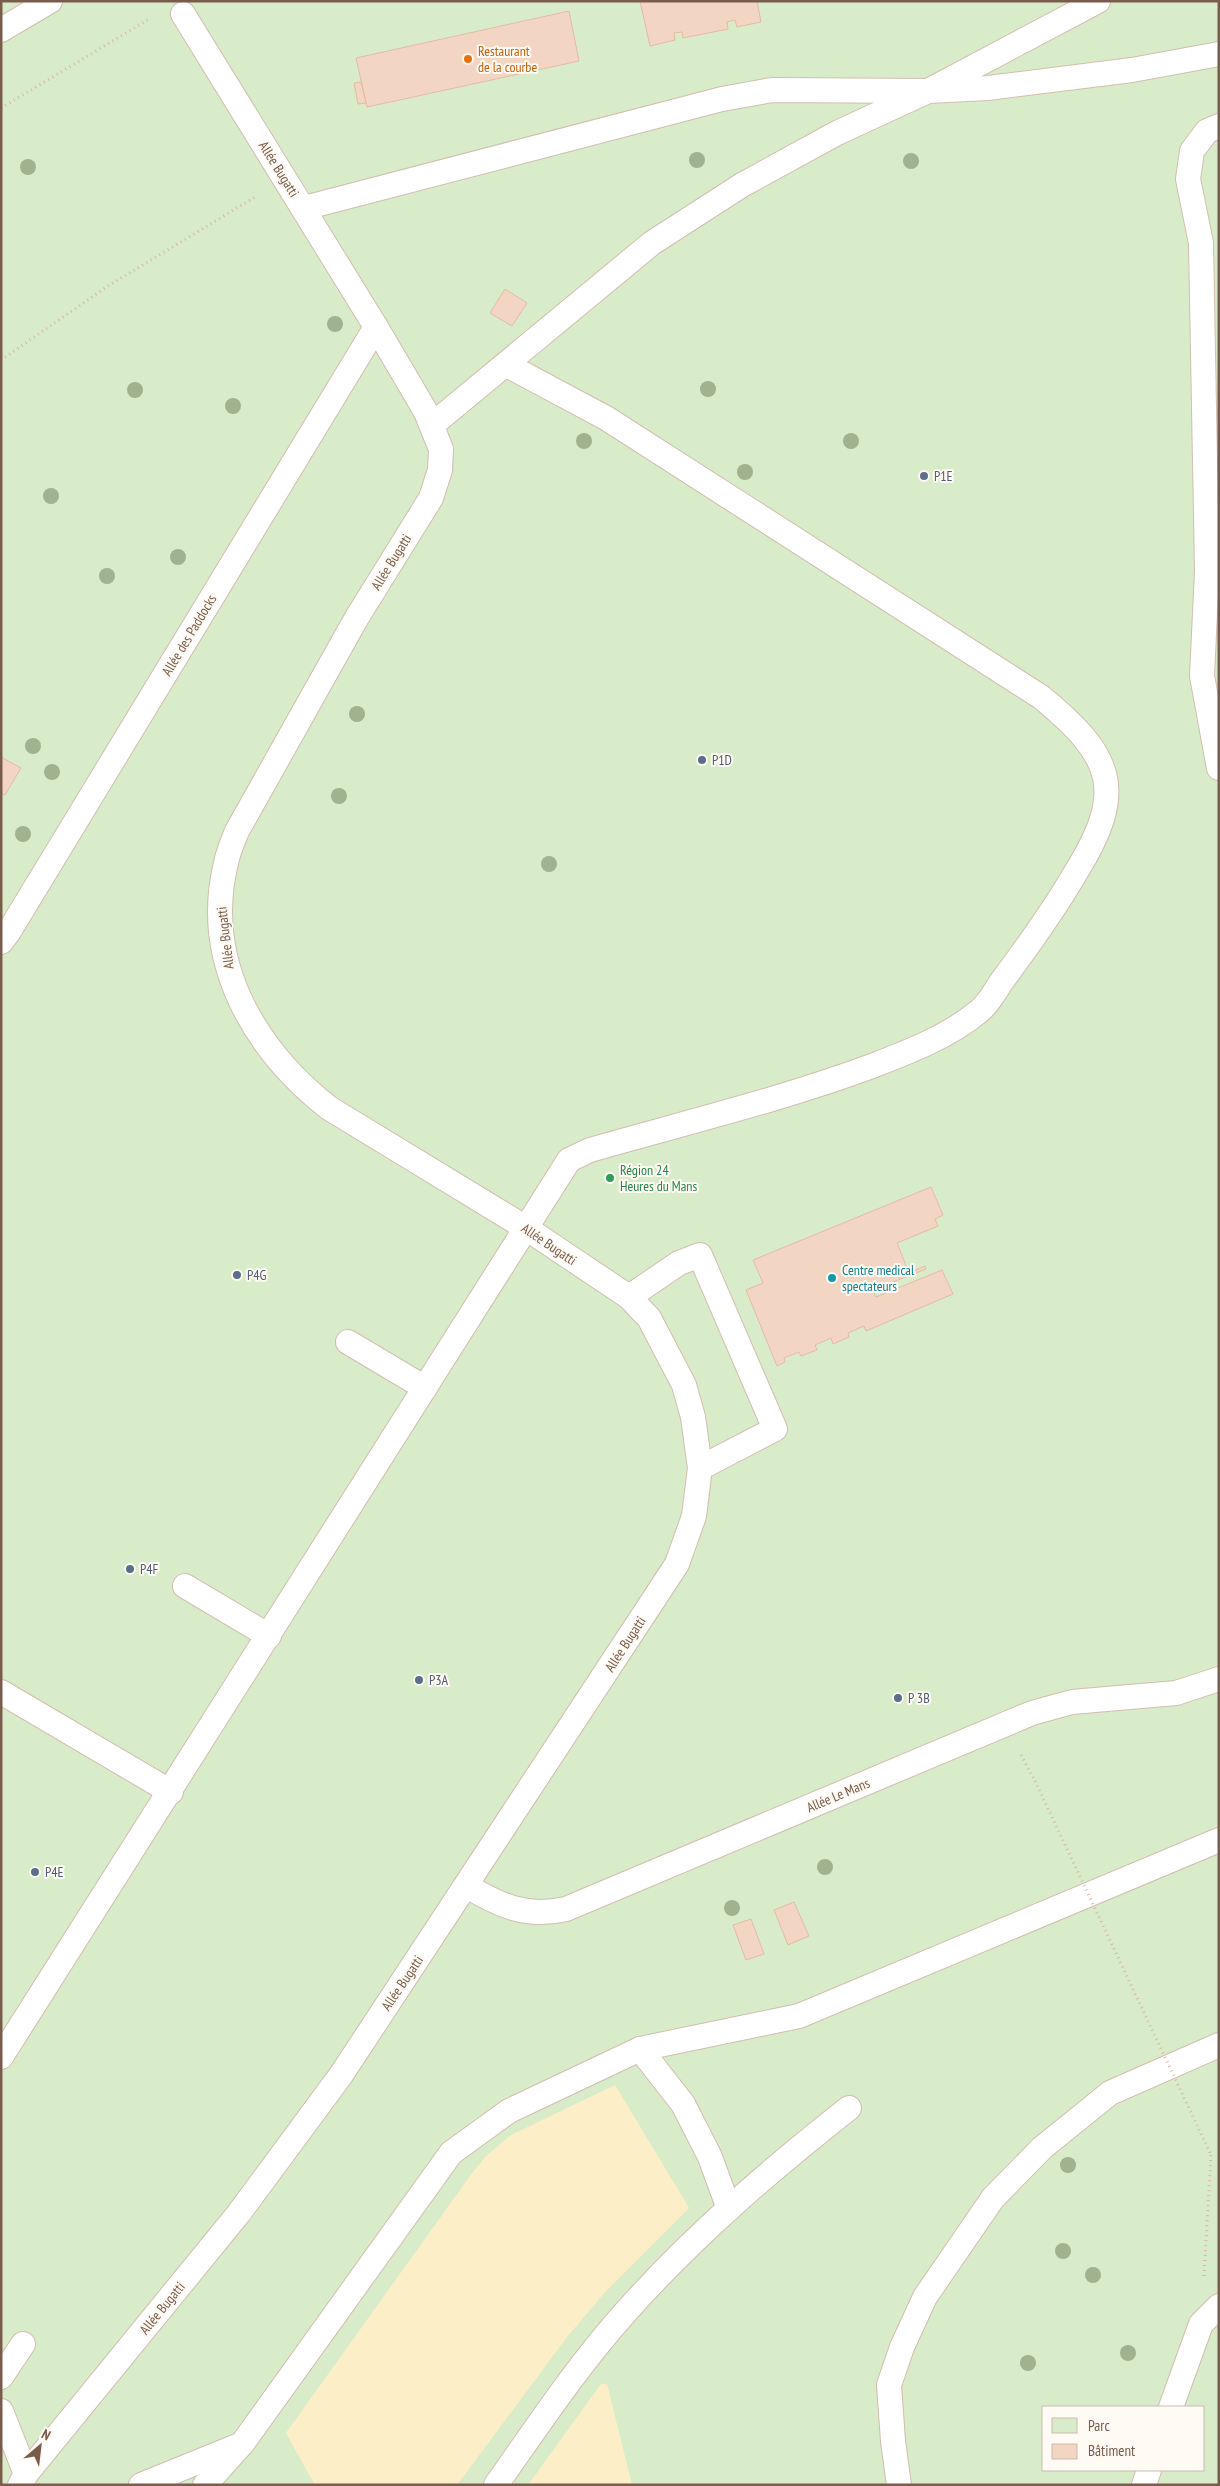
<svg xmlns="http://www.w3.org/2000/svg" width="1220" height="2486" viewBox="0 0 1220 2486" font-family="'PT Sans Narrow',sans-serif">
<style>
.green{fill:#d8ecc9;fill-rule:evenodd}
.sand{fill:#fcefc7}
.building{fill:#f3d5c3;stroke:#e6bba3}
.lines{fill:none;stroke-linecap:round;stroke-linejoin:round}
.lane-casing{stroke:#d1beb0;stroke-width:26}
.path{stroke:#d9b8a5;stroke-width:3;stroke-dasharray:1 4;stroke-linecap:butt}
.lane{stroke:#fff;stroke-width:24}
.path-bridge{stroke:#d9b8a5;stroke-width:3;stroke-dasharray:1 4;stroke-linecap:butt}
.tree{fill:#a0b28e}
.food-dot{fill:#e8710a;stroke:#fffaf3;stroke-width:2}
.service-dot{fill:#5c6f8a;stroke:#fffaf3;stroke-width:2}
.leisure-dot{fill:#2e9e5b;stroke:#fffaf3;stroke-width:2}
.culture-dot{fill:#0f9aa8;stroke:#fffaf3;stroke-width:2}
.labels{text-anchor:middle;dominant-baseline:central;stroke-width:4;stroke-linejoin:round;paint-order:stroke}
.food-label{font-size:14px;fill:#c56008;stroke:#fffaf3;text-anchor:start}
.street-label{font-size:14px;fill:#7a5c4d;stroke:#fffaf3}
.service-label{font-size:14px;fill:#4e5e75;stroke:#fffaf3;text-anchor:start}
.leisure-label{font-size:14px;fill:#27864d;stroke:#fffaf3;text-anchor:start}
.culture-label{font-size:14px;fill:#0d838f;stroke:#fffaf3;text-anchor:start}
</style>
<rect width="100%" height="100%" fill="#fdf6ec"/>
<!-- green -->
<path class="green" d="M1,1h1218v2484h-1218zM1044,2407h160v63h-160z"/>
<!-- sand -->
<g class="sand">
<path d="M615,2085l74,123 -83,83 -39,46 -110,148h-142l-29,-52 184,-257 15,-19 26,-22z"/>
<path d="M601,2384h6l25,101h-104z"/>
</g>
<!-- building -->
<g class="building">
<path d="M640,1h117l4,21 -24,5 -2,-7 -8,2 1,7 -45,9 -1,-6 -8,1 1,7 -25,6z"/>
<path d="M569,11l10,50 -212,46 -11,-49z"/>
<path d="M361,82l5,21 -8,1 -4,-21z"/>
<path d="M505,289l22,14 -15,23 -22,-13z"/>
<path d="M1,757l20,11 -16,27 -4,-2z"/>
<path d="M931,1187l12,28 -8,4 3,7 -41,17 12,30 16,-7 1,3 -53,21 3,7 66,-27 11,24 -87,37 -2,-5 -16,7 1,4 -16,7 -2,-6 -16,7 2,5 -16,6 -2,-4 -15,6 1,4 -8,4 -31,-76 17,-7 -10,-23z"/>
<path d="M794,1902l15,34 -21,9 -14,-35z"/>
<path d="M751,1919l13,35 -18,6 -13,-35z"/>
</g>
<g class="lines">
<defs>
<g id="lane">
<path d="M1,30l49,-29"/>
<path d="M1219,126l-12,5 -15,20 -4,28 13,64 6,328 -5,105 17,92"/>
<path d="M304,208l418,-109 50,-9 156,1 170,-90"/>
<path d="M432,425l220,-182 90,-58 95,-52 91,-42 60,-3 144,-18 87,-16"/>
<path d="M1,942l7,-9 368,-606"/>
<path d="M629,1297l50,-34 21,-8 75,174 -75,39"/>
<path d="M348,1342l77,46"/>
<path d="M185,1586l84,50"/>
<path d="M1,1692l170,100"/>
<path d="M467,1886c33,20 60,32 99,23l466,-196 40,-11 104,-9 43,-14"/>
<path d="M640,2049l43,55 27,53 19,52"/>
<path d="M1,2057l568,-897 21,-10c94,-27 190,-50 282,-84 36,-14 76,-29 106,-54 10,-7 17,-21 24,-31 26,-35 52,-71 74,-109 51,-82 37,-116 -35,-175l-435,-279 -99,-53"/>
<path d="M1,2377l22,-33"/>
<path d="M1171,2407l30,-83 18,-18"/>
<path d="M1,2411l25,63"/>
<path d="M20,2485l6,-11 213,-261 102,-138 336,-511 17,-48 6,-48 -7,-51 -9,-32 -35,-67 -20,-21 -103,-69 -197,-120c-75,-59 -127,-147 -103,-245 2,-11 7,-22 11,-32l119,-212 75,-121 9,-28 1,-21 -15,-37 -50,-85 -193,-313"/>
<path d="M141,2485l101,-41 209,-291 58,-42 131,-62 159,-33 420,-176"/>
<path d="M205,2485l34,-38"/>
<path d="M496,2485c41,-58 80,-117 127,-170 68,-77 146,-144 226,-207"/>
<path d="M899,2485l-6,-44 -4,-56 13,-38 23,-50 68,-99 49,-50 68,-55 109,-48"/>
<path d="M1144,2485l5,-15"/>
</g>
</defs>
<!-- lane casing -->
<use href="#lane" class="lane-casing"/>
<!-- path -->
<g class="path">
<path d="M1,108l150,-90"/>
<path d="M1,360l107,-74 147,-89"/>
<path d="M1021,1755l14,26"/>
<path d="M1204,2276l7,-121"/>
</g>
<!-- lane -->
<use href="#lane" class="lane"/>
<!-- path-bridge -->
<path class="path-bridge" d="M1035,1781l176,374"/>
</g>
<!-- trees -->
<g class="tree">
<circle cx="697" cy="160" r="8"/>
<circle cx="911" cy="161" r="8"/>
<circle cx="28" cy="167" r="8"/>
<circle cx="335" cy="324" r="8"/>
<circle cx="708" cy="389" r="8"/>
<circle cx="135" cy="390" r="8"/>
<circle cx="233" cy="406" r="8"/>
<circle cx="584" cy="441" r="8"/>
<circle cx="851" cy="441" r="8"/>
<circle cx="745" cy="472" r="8"/>
<circle cx="51" cy="496" r="8"/>
<circle cx="178" cy="557" r="8"/>
<circle cx="107" cy="576" r="8"/>
<circle cx="357" cy="714" r="8"/>
<circle cx="33" cy="746" r="8"/>
<circle cx="52" cy="772" r="8"/>
<circle cx="339" cy="796" r="8"/>
<circle cx="23" cy="834" r="8"/>
<circle cx="549" cy="864" r="8"/>
<circle cx="825" cy="1867" r="8"/>
<circle cx="732" cy="1908" r="8"/>
<circle cx="1068" cy="2165" r="8"/>
<circle cx="1063" cy="2251" r="8"/>
<circle cx="1093" cy="2275" r="8"/>
<circle cx="1128" cy="2353" r="8"/>
<circle cx="1028" cy="2363" r="8"/>
</g>
<!-- markers -->
<circle class="food-dot" cx="468" cy="59" r="5"/>
<g class="service-dot">
<circle cx="924" cy="476" r="5"/>
<circle cx="702" cy="760" r="5"/>
<circle cx="237" cy="1275" r="5"/>
<circle cx="130" cy="1569" r="5"/>
<circle cx="419" cy="1680" r="5"/>
<circle cx="898" cy="1698" r="5"/>
<circle cx="35" cy="1872" r="5"/>
</g>
<circle class="leisure-dot" cx="610" cy="1178" r="5"/>
<circle class="culture-dot" cx="832" cy="1278" r="5"/>
<g class="labels">
<!-- food labels -->
<g class="food-label">
<text x="478" y="51">Restaurant<tspan x="478" dy="16">de la courbe</tspan></text>
</g>
<!-- street labels -->
<g class="street-label">
<text transform="translate(279 169) rotate(58)">Allée Bugatti</text>
<text transform="translate(391 562) rotate(-58)">Allée Bugatti</text>
<text transform="translate(189 635) rotate(-59)">Allée des Paddocks</text>
<text transform="translate(225 938) rotate(-97)">Allée Bugatti</text>
<text transform="translate(549 1244) rotate(34)">Allée Bugatti</text>
<text transform="translate(625 1644) rotate(-57)">Allée Bugatti</text>
<text transform="translate(838 1795) rotate(-23)">Allée Le Mans</text>
<text transform="translate(402 1983) rotate(-56)">Allée Bugatti</text>
<text transform="translate(162 2308) rotate(-51)">Allée Bugatti</text>
</g>
<!-- service labels -->
<g class="service-label">
<text x="934" y="476">P1E</text>
<text x="712" y="760">P1D</text>
<text x="247" y="1275">P4G</text>
<text x="140" y="1569">P4F</text>
<text x="429" y="1680">P3A</text>
<text x="908" y="1698">P 3B</text>
<text x="45" y="1872">P4E</text>
</g>
<!-- leisure labels -->
<g class="leisure-label">
<text x="620" y="1170">Région 24<tspan x="620" dy="16">Heures du Mans</tspan></text>
</g>
<!-- culture labels -->
<g class="culture-label">
<text x="842" y="1270">Centre medical<tspan x="842" dy="16">spectateurs</tspan></text>
</g>
</g>
<!-- border -->
<rect width="1220" height="2486" fill="none" stroke="#7a5c4d" stroke-width="5"/>
<!-- legend -->
<rect x="1042" y="2406" width="162" height="65" fill="#fffaf3" stroke="#cabbb1"/>
<rect x="1052" y="2418" width="25" height="15" fill="#d8ecc9" stroke="#cabbb1"/>
<text x="1088" y="2431" font-size="15" fill="#7a5c4d">Parc</text>
<rect x="1052" y="2444" width="25" height="15" fill="#f3d5c3" stroke="#cabbb1"/>
<text x="1088" y="2456" font-size="15" fill="#7a5c4d">Bâtiment</text>
<!-- north arrow -->
<g transform="translate(40 2446) rotate(28)" stroke="#fffaf3" stroke-width="4" paint-order="stroke">
<path d="M0-4L9 19L0 12L-9 19Z" fill="#7a5c4d"/>
<text y="-8" font-size="14" font-weight="bold" text-anchor="middle" fill="#7a5c4d">N</text>
</g>
</svg>
